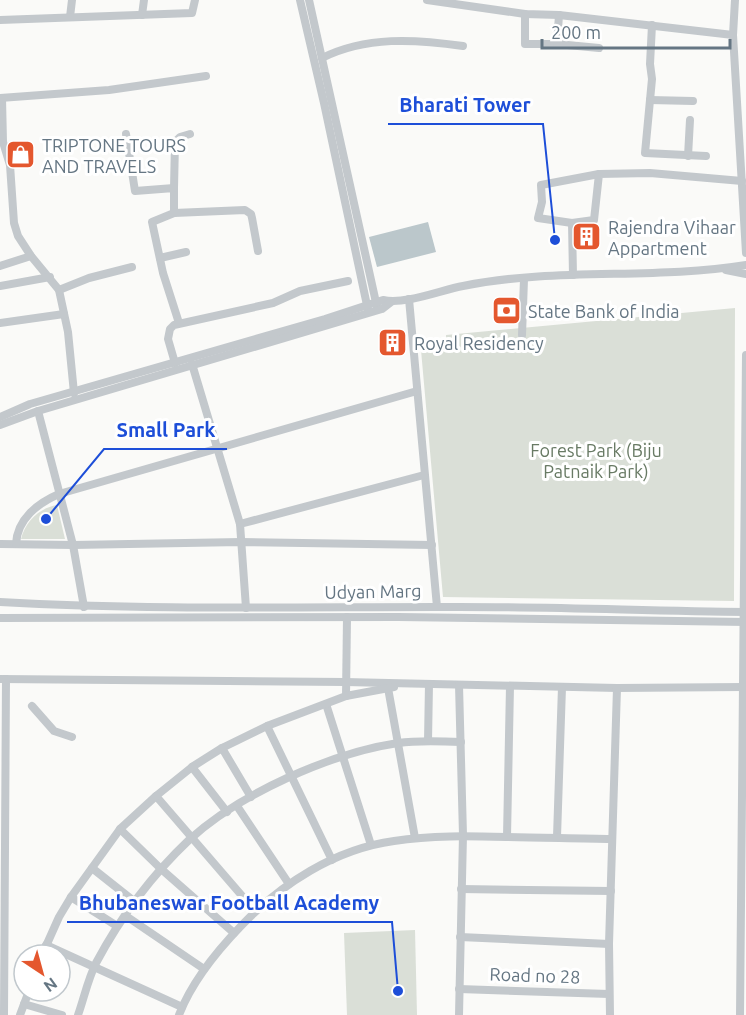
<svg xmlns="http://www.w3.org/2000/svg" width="746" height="1015" font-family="Ubuntu,sans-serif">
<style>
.green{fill:#dadfd7}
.water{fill:#bbc7cb}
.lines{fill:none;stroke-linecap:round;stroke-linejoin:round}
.minor{stroke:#c3c8cc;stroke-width:8}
.labels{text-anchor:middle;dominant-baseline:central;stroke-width:6;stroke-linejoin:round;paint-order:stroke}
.poi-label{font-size:18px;fill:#657683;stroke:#fff;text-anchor:start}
.park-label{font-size:18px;fill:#687a64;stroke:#fff}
.street-label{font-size:18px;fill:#657683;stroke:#fff}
.leader{fill:none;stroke:#1d4ed8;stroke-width:2}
.callout-dot{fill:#1d4ed8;stroke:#fff;stroke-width:2}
.callout-label{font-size:20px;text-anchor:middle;font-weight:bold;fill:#1d4ed8;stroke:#fff;stroke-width:6;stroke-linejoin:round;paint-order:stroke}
</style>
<rect width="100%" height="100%" fill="#fafaf8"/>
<g class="green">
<polygon points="735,308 734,601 443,597 421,350 446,344 446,335"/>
<path d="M57,505L65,539H21C25,522 39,508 57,505Z"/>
<polygon points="415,930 417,1015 347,1015 344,933"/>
</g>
<polygon class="water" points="428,222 436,252 377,267 369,237"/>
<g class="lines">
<g class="minor">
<polyline points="300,0 324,103 368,310"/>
<polyline points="309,0 377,307"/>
<polyline points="427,0 525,14 559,15 733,35"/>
<polyline points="735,0 733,35 746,253"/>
<polyline points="525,14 525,44 557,44 559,15"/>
<polyline points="142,15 144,0"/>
<polyline points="70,17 72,0"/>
<polyline points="0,20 192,13 195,0"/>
<polyline points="652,25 650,64 652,79 645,153 706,156"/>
<polyline points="557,44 599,48"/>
<path d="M322,58C366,36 415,39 463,46"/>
<polyline points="0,98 109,90 206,76"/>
<polyline points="2,98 3,142 10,165 14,223 18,236 31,256 59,290 68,332 74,393"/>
<polyline points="650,100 693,101"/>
<polyline points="126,134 135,191 174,188 174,213"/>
<polyline points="688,156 690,120"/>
<polyline points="174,188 175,142 180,137 190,134"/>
<polyline points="572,223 538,218 542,202 541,185 599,174"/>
<polyline points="160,258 186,252"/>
<polyline points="0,266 31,256"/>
<polyline points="726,270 746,274"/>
<polyline points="573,275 572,223 594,220 599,174 650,173 742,181"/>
<polyline points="0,286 50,277"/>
<polyline points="59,290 89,278 132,267"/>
<polyline points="409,299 437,607"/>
<polyline points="0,323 64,314"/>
<polyline points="179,323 163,273 152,222 174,213 245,210 251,214 252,218 258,251"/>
<polyline points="522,335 524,279"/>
<polyline points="175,363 168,339 170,329 174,325 273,303 300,291 348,281"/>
<polyline points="192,364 240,524 246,608"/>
<polyline points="38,411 73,545 84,607"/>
<path d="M0,417L30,404L325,319L383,300C405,305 441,290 463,286C556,267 653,280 746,265"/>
<polyline points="0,425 38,411 382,309 391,302"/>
<polyline points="240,524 424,475"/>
<polyline points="0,544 73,545 241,542 432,545"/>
<path d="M16,544C17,519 38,503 59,494L417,391"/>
<path d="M0,602C145,610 291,607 437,607C540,606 643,611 746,612"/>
<polyline points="0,618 398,617 746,622"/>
<polyline points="0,679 345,682 617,688 743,687"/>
<polyline points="388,688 415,838"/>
<polyline points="346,696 347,617"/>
<polyline points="326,704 371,845"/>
<polyline points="32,706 54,731 72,737"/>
<polyline points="267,726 332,860"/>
<polyline points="428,741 429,684"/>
<polyline points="222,748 251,797"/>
<polyline points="192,767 227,812"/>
<polyline points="156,796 255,911"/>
<polyline points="237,806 289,884"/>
<polyline points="120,829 160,868 234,933"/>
<polyline points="507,837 510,686"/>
<polyline points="557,837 562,687"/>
<polyline points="92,868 135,902"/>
<polyline points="461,889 611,891"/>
<polyline points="71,897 117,926"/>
<polyline points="126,916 204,969"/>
<polyline points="460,937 609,944"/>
<polyline points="46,945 182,1007"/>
<polyline points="42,955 59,917 71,897 120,829 156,796 192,767 222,748 267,726 346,696 394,687"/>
<polyline points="459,989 609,994"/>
<polyline points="24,1004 62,1015"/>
<polyline points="4,1015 6,679"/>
<polyline points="20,1015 29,991"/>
<path d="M78,1015C84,998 88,979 96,963C120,918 152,875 189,840C239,794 331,753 398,743C419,740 440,741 461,742"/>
<path d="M179,1015C192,981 216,952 241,926C281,884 335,849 394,841C432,835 469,836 507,837C542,838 577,838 612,839"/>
<polyline points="459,1015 463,835 459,685"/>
<polyline points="610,1015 609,944 617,688"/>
<polyline points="740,1015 746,355"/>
</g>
</g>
<defs>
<symbol id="shop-square" viewBox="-11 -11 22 22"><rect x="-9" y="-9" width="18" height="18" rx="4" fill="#e4572e" stroke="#fff"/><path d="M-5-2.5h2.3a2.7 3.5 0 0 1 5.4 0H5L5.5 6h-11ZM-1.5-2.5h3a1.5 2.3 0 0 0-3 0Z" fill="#fff"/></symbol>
<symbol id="building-square" viewBox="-11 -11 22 22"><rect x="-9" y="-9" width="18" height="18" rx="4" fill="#e4572e" stroke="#fff"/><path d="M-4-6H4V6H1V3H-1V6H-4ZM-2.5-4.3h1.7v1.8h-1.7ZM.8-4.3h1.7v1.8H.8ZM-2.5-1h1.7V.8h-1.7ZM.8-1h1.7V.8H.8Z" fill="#fff"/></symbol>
<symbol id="bank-square" viewBox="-11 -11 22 22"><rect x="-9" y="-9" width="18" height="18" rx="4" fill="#e4572e" stroke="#fff"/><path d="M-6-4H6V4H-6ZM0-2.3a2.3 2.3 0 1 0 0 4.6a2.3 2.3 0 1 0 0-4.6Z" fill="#fff"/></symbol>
</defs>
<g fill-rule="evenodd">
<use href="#shop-square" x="4" y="138" width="33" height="33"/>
<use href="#building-square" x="570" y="220" width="33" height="33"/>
<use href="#bank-square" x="490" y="294" width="33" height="33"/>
<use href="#building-square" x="376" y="326" width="33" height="33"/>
</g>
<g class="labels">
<g class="poi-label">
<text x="42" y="145">TRIPTONE TOURS<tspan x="42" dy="21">AND TRAVELS</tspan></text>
<text x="608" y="227">Rajendra Vihaar<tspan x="608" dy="21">Appartment</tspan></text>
<text x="528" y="311">State Bank of India</text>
<text x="414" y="343">Royal Residency</text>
</g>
<g class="park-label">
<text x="596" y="450">Forest Park (Biju<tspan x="596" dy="21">Patnaik Park)</tspan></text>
</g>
<g class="street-label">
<text transform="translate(373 591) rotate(-1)">Udyan Marg</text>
<text transform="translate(535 975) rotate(2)">Road no 28</text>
</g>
</g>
<path class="leader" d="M555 240L543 124H388M46 519L104 449H227M398 991L392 922H67"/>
<g class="callout-dot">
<circle cx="555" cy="240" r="6"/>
<circle cx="46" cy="519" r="6"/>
<circle cx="398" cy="991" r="6"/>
</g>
<g class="callout-label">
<text x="465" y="112">Bharati Tower</text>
<text x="166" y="437">Small Park</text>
<text x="229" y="910">Bhubaneswar Football Academy</text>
</g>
<g transform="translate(42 973) rotate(144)"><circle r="28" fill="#ffffff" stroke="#c1c8cd" stroke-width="1.5"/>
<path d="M0-4.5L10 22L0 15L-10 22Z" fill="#e4572e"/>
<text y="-9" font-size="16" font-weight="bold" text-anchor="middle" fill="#657683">N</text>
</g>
<path d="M542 39v9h188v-9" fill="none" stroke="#657683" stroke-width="3"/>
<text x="551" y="39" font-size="18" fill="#657683" stroke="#ffffff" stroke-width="4.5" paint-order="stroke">200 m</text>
</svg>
